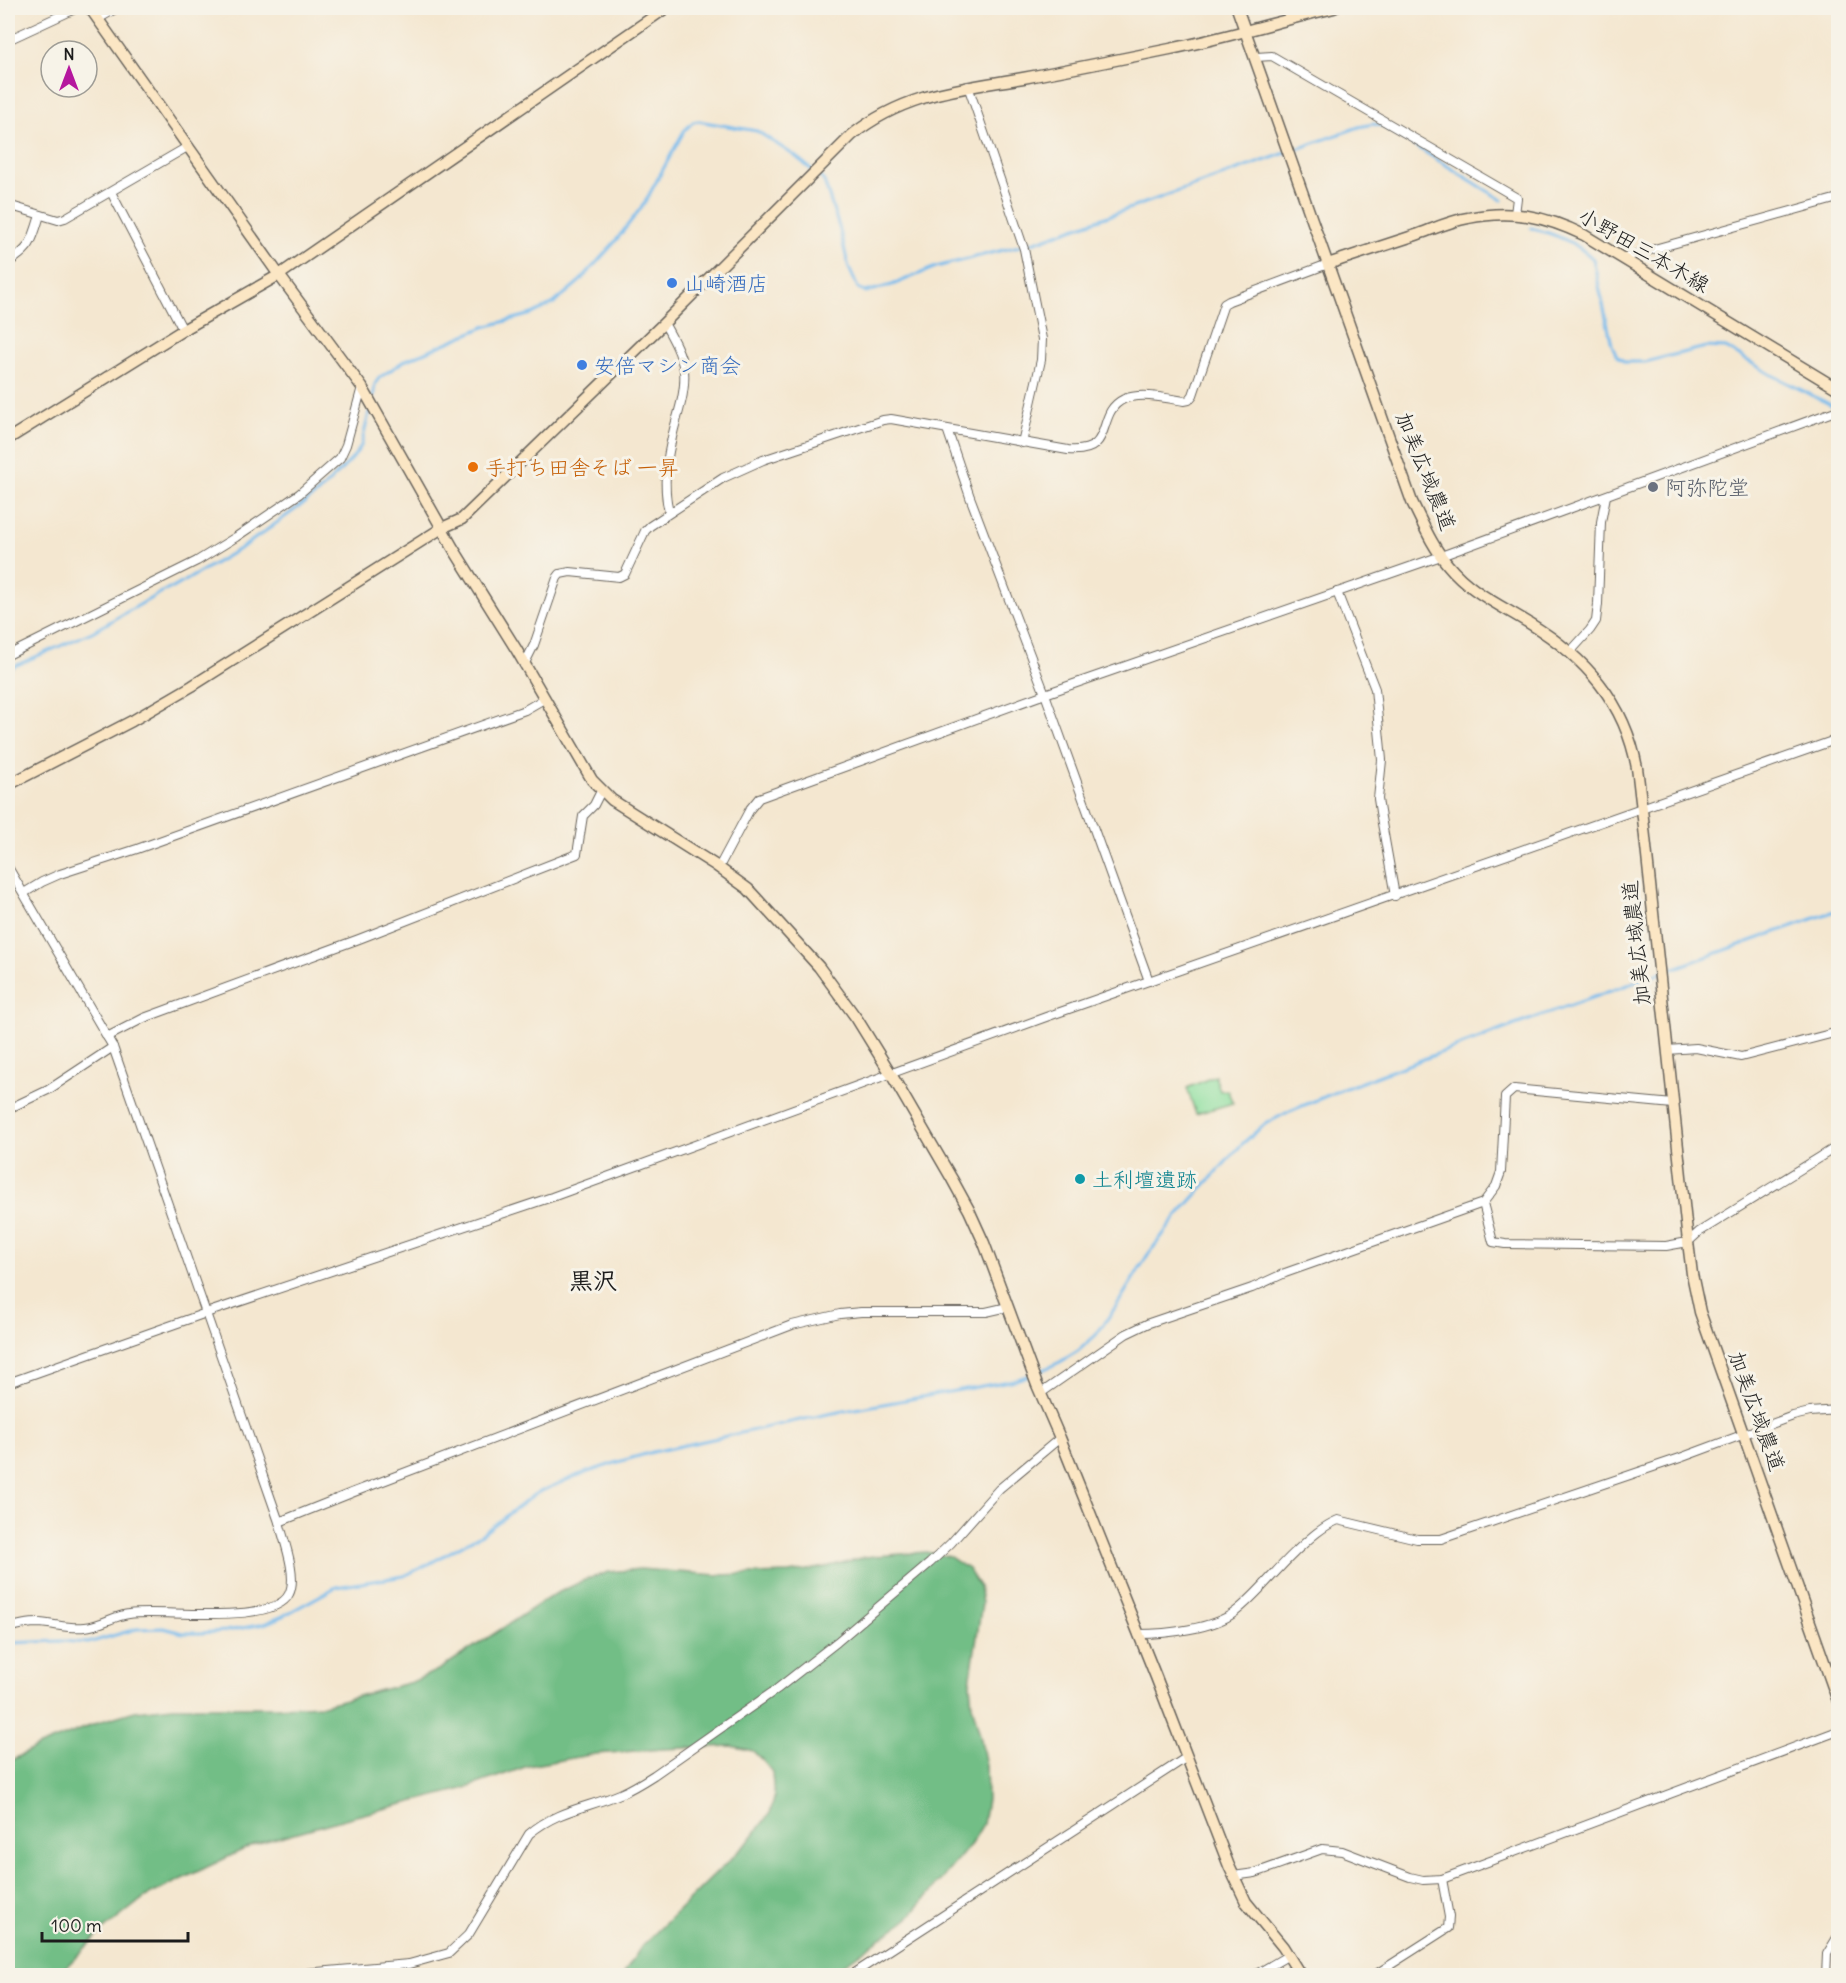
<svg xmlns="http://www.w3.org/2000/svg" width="1846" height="1983" font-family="Delius,'Klee One',sans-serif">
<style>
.green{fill:#8ddf9f;stroke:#547e5e;stroke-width:1.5}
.forest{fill:#72be86;stroke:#476d51;stroke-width:1.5}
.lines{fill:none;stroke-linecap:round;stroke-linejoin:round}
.stream{stroke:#77bbed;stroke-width:3}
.street-casing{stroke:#68635b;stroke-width:10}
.secondary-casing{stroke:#68635b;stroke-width:13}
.street{stroke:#fff;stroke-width:8}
.secondary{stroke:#fbe6c4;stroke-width:10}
.shop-dot{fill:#3f7fe0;stroke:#f7f3e8;stroke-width:2}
.food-dot{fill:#e8710a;stroke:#f7f3e8;stroke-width:2}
.worship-dot{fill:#6b7280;stroke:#f7f3e8;stroke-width:2}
.culture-dot{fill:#0f9aa8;stroke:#f7f3e8;stroke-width:2}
.labels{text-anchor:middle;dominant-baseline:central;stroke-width:6;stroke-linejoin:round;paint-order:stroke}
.street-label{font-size:21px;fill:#1c1c1c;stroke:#f7f3e8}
.shop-label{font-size:21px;fill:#366cbe;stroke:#f7f3e8;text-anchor:start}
.food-label{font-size:21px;fill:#c56008;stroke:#f7f3e8;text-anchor:start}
.worship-label{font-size:21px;fill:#5b616d;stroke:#f7f3e8;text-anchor:start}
.culture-label{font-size:21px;fill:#0d838f;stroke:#f7f3e8;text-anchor:start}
.quarter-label{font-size:24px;font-weight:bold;fill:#1c1c1c;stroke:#f7f3e8}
</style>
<rect width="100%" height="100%" fill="#f7f3e8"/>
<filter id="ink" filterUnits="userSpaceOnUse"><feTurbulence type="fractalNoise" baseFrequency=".0167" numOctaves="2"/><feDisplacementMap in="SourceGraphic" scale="12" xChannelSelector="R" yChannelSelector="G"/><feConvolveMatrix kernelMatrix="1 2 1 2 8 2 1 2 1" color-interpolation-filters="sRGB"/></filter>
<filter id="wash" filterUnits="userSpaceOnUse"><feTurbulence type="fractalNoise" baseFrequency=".008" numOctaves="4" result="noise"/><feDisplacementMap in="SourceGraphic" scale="24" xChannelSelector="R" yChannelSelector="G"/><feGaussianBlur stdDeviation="1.35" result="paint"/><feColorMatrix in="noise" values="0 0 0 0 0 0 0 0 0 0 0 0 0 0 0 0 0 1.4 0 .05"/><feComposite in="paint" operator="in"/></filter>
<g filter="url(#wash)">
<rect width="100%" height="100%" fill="#f4e7d0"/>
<polygon class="green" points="1215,1076 1220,1091 1227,1090 1233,1103 1196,1114 1187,1088"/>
<polygon class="forest" points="926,1552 950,1557 968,1569 979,1586 982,1603 970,1683 972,1705 980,1735 986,1766 987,1799 983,1824 971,1844 908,1919 829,1975 623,1975 641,1947 749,1841 770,1813 774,1799 772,1772 764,1762 753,1751 731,1746 663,1749 595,1754 528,1766 463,1789 352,1817 255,1844 145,1897 101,1932 58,1975 8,1976 8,1762 39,1746 105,1720 135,1711 173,1707 281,1707 323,1705 412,1682 440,1669 553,1595 587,1579 609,1572 640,1569 717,1575 789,1573 826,1567 864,1557"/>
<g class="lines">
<g class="stream">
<polyline points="817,174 824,181 839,227 849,268 858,288 866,292 892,285 936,267 1035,242 1359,127 1373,124 1383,126 1502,200"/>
<path d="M1531,228C1554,234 1576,242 1593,259L1612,345L1617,356L1625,362H1645L1706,347L1726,348L1772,375L1837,408"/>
<polyline points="373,397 375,384 379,378 404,361 484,327 532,314 554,303 580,281 614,243 644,204 684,131 693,122 698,121 757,131 795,156 812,170"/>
<polyline points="8,669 92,632 169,588 173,588 246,545 318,493 352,459 361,446 370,409"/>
<polyline points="1036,1373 1060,1362 1078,1351 1096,1335 1119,1302 1147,1256 1177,1216 1242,1144 1265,1124 1290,1111 1343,1089 1515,1025 1838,910"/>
<polyline points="8,1643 62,1641 88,1643 136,1629 163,1628 183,1633 200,1633 226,1631 264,1624 281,1617 336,1587 404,1576 427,1565 482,1534 535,1494 576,1476 618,1462 653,1452 828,1414 1015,1380 1030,1375"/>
</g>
</g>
</g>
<g filter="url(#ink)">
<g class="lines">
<defs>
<g id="street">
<polyline points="98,19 117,8"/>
<polyline points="8,40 77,8"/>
<polyline points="1256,57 1272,56 1517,198 1515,214"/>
<polyline points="968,86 1024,249 1042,339 1041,360 1022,443"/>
<polyline points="111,192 183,330"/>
<polyline points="8,205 58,220 65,218 189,146"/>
<polyline points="1622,258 1838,198"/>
<path d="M8,263C31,248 32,242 40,215"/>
<path d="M664,323C673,339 681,353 684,370C686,391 679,410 674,429C667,457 662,484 669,512"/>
<polyline points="947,429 970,497 1045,694 1149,981"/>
<polyline points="1337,592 1375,689 1382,760 1378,799 1380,812 1395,896"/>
<polyline points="1570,652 1590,630 1596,621 1598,604 1601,522 1606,496"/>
<polyline points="8,655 197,561 236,537 299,494 340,458 346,445 362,387"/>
<path d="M524,665L534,645L557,578L560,574L570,572L619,577L625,574L645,531L650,526L723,478L763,460L883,420L891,419L1068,450C1117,454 1094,413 1124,399C1141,392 1166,398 1184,401L1189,400L1193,395L1224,304L1229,301L1328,264"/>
<path d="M8,867L113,1047L279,1522C284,1541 298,1576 289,1594C274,1626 161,1609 129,1614C113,1616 100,1626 85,1627C69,1629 55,1624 39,1623C28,1623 18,1625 8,1628"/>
<polyline points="719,867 750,809 759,798 1045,694 1441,556 1838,410"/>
<polyline points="24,893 42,882 60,874 137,849 525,710 544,699"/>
<polyline points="107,1037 144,1018 359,939 577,854 583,816 594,805 601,791"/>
<polyline points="1667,1050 1696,1048 1741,1057 1838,1032"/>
<polyline points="8,1109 48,1090 113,1047"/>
<polyline points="1483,1203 1493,1242 1505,1244 1666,1246 1688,1242 1699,1232 1838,1146"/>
<polyline points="8,1383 206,1313 552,1197 1046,1017 1838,739"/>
<polyline points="1041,1393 1126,1334 1149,1323 1252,1288 1285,1273 1483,1203 1496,1186 1501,1172 1505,1097 1514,1089 1673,1104"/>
<polyline points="279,1522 354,1492 792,1325 840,1314 861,1312 986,1312 1008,1307"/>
<path d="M1138,1634C1166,1634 1213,1629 1235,1612C1257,1595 1274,1572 1294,1553C1307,1541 1321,1527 1338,1520L1417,1539H1441L1680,1458L1793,1416L1810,1412L1838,1410"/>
<polyline points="1233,1876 1255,1873 1322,1849 1342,1851 1410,1877 1423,1880 1442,1879 1838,1731"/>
<path d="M271,1976L409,1964L449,1953L469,1934L529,1834C557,1810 587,1808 620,1794C632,1789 643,1782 654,1775L777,1689L837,1642L930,1563L951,1543L999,1489L1060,1438"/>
<polyline points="850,1976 1187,1757"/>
<polyline points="1253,1976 1289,1955"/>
<polyline points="1373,1976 1448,1928 1449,1917 1442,1879"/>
<polyline points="1826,1976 1827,1954 1838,1936"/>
</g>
<g id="secondary">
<polyline points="90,8 279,275 362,387 453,548 516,649 592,780 612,800 715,865 748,889 819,967 857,1019 891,1074 952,1179 969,1210 984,1243 1037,1385 1060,1438 1156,1677 1229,1866 1246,1902 1283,1947 1301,1976"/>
<path d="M1237,8L1412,502C1423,524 1432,546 1448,565C1470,592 1500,605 1529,623C1585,657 1625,702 1637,768C1639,782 1640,795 1642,809L1688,1242L1692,1274L1700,1312L1838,1701"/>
<path d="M1328,264C1357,254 1386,245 1416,235C1433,229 1450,221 1468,218C1511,209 1545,216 1584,235L1838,389"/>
<polyline points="8,439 183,330 279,275 666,8"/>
<path d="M8,785L132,721L192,686L442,528L462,519L664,323L852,135C905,93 959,89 1023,78C1072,69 1121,59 1170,49C1225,38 1279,21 1334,8"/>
</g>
</defs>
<use href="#street" class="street-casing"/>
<use href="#secondary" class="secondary-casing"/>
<use href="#street" class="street"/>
<use href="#secondary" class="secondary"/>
</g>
</g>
<g class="shop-dot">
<circle cx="672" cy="283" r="6"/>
<circle cx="582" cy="365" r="6"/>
</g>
<circle class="food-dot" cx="473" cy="467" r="6"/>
<circle class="worship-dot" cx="1653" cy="487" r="6"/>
<circle class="culture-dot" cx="1080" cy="1179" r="6"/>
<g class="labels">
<g class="street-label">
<text transform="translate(1644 250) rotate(30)">小野田三本木線</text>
<text transform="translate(1426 471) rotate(68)">加美広域農道</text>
<text transform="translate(1636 943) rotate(-96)">加美広域農道</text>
<text transform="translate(1757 1411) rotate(70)">加美広域農道</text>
</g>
<g class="shop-label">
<text x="684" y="283">山崎酒店</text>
<text x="594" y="365">安倍マシン商会</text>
</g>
<g class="food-label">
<text x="485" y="467">手打ち田舎そば 一昇</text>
</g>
<g class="worship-label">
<text x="1665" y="487">阿弥陀堂</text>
</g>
<g class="culture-label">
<text x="1092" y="1179">土利壇遺跡</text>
</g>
<g class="quarter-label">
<text x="593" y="1280">黒沢</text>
</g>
</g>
<rect width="1846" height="1983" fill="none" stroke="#f7f3e8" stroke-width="30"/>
<g transform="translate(69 69)"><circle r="28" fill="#f7f3e8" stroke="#9f9d96" stroke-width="1.5"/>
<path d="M0-4.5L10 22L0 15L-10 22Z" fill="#b5179e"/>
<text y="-9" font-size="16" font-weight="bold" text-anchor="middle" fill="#1c1c1c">N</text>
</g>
<path d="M42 1932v9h146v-9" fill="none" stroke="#1c1c1c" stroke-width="3"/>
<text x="51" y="1932" font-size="18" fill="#1c1c1c" stroke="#f7f3e8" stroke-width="4.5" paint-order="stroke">100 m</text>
</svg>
